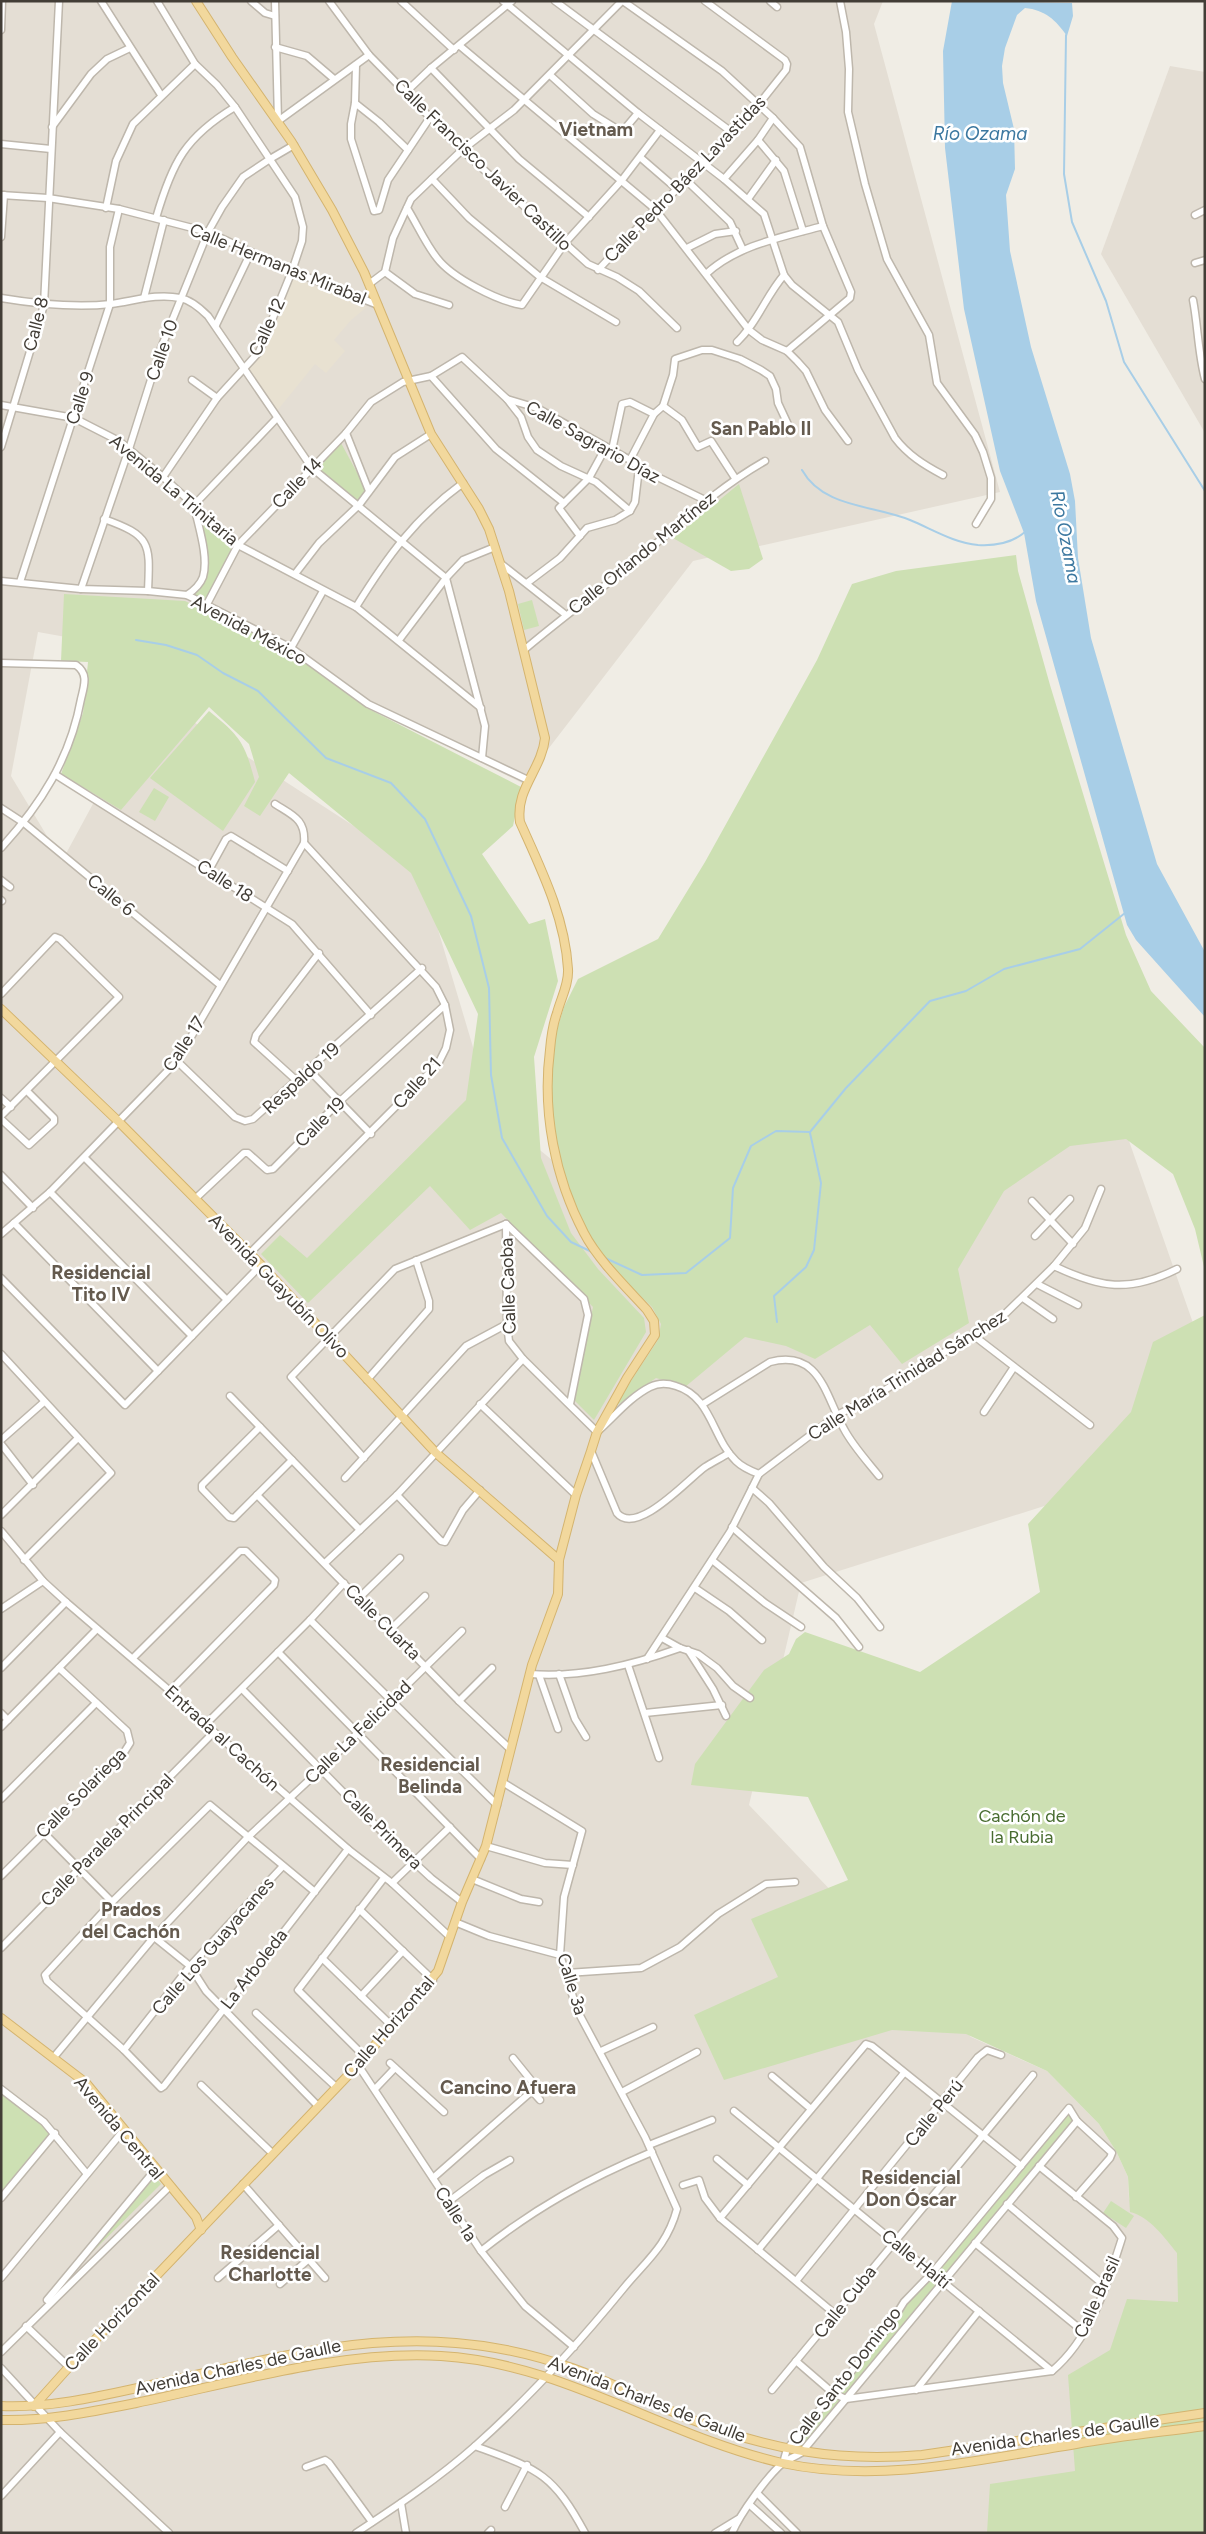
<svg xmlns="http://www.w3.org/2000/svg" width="1206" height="2534" font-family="Figtree,sans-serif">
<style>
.residential{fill:#e4ded4}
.education{fill:#e8e1d1}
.green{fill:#cde0b3}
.water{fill:#a8cee7}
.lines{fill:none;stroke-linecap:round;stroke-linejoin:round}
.stream{stroke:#a8cee7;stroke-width:2}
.minor-casing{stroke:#beb7ac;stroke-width:9}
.major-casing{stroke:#d4b46f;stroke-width:10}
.minor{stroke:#fff;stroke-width:6}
.major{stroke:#f2d89d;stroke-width:8}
.labels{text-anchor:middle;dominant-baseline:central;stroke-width:5;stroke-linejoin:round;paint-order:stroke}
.street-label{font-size:18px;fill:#423d36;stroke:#fff}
.park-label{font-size:18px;fill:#486c30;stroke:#fff}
.neighbourhood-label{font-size:19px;font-weight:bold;fill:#645a4e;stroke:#fff}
.water-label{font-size:19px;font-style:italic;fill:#3c78a0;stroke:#fff}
</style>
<rect width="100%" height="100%" fill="#f0ede5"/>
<g class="residential">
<polygon points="1,1 883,1 874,24 1000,492 693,561 522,783 318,682 38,632 11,776 62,861 152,695 420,869 492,1111 721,1298 1097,1050 1205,1357 1205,1455 801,1583 749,1805 971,2037 1047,2071 1099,2124 1117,2153 1128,2177 1129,2199 1205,2277 1205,2295 1032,2533 1,2533"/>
<polygon points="1170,66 1205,72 1205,433 1101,254"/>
</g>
<polygon class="education" points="293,278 367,307 351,320 334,340 345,351 326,373 315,364 276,412 248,370 263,352"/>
<g class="green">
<polygon points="341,443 367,491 355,507 313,470"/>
<polygon points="739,484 763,559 749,569 731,571 673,538"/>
<path d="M192,514L233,548L205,604L187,598C215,574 201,543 192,514Z"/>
<polygon points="1016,555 1018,571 1050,685 1126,935 1151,991 1205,1048 1205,1271 1195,1229 1173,1174 1126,1139 1070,1146 1004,1191 958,1269 969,1323 902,1364 870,1325 815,1359 786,1346 745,1337 685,1387 656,1378 613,1408 658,1340 661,1324 652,1307 607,1264 586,1236 556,1156 550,1105 551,1048 564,1007 578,979 658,939 705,862 817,660 852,584 896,571"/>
<polygon points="64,594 185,601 290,651 367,708 521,787 513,826 482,854 529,924 545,919 558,981 534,1057 541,1158 571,1233 598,1269 644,1318 646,1332 594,1420 574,1400 593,1307 501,1213 470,1230 430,1186 308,1303 261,1254 280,1235 307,1258 466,1100 478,1014 411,873 289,773 260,816 244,806 259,777 249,744 209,707 121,810 61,774 83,713 88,662 61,661"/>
<polygon points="532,600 539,626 524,630 518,604"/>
<path d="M209,711C240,736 245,743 255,782L223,831L150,778Z"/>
<polygon points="154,788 169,797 155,821 139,812"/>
<path d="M1205,1315V2533H987L990,2484L1075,2471L1068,2375L1110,2350L1127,2299L1178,2302L1177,2253C1164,2237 1150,2217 1130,2212L1128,2177L1117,2153L1099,2124L1047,2071L966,2034L892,2030L724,2080L694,2015L778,1977L751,1919L848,1880L808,1797L691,1785L695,1764L764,1670L789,1654L796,1639L805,1632L920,1672L1040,1592L1028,1524L1131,1412L1153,1342Z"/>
<polygon points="1,2092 44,2123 54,2135 1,2197"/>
<polygon points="1068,2110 1075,2121 801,2451 789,2448"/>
<polygon points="151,2171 161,2184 51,2293"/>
<polygon points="1111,2201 1134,2216 1126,2228 1103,2213"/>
</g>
<path class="water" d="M952,1L1072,3L1073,16L1067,36C1056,20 1045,10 1025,8L1017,15L1005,48L1002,66L1003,83L1014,129L1015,169L1006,195L1010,251L1031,347L1070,474L1075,501L1078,558L1091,638L1157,864L1205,952V1017L1136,940L1127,925L1036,601L1024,533L1000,471L964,309L945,148L943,51Z"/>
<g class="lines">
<g class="stream">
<polyline points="1066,35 1064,174 1072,222 1106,301 1124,362 1205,491"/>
<path d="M802,470C823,508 874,505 910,520C932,529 954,543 978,545C995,546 1012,543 1025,532"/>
<polyline points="136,640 166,645 197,655 223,673 258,691 326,758 391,783 425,819 471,916 489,988 491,1075 502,1138 547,1216 571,1242 592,1252"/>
<polyline points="603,1257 642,1275 686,1273 730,1238 733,1188 751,1146 776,1131 810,1132 846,1088 930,1001 966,991 1004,969 1080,949 1125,913"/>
<polyline points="777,1322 774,1296 806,1267 814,1250 821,1183 810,1133"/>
</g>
<defs>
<g id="minor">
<polyline points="101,1 161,95"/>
<polyline points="157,1 195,64 217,85 235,107 295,197 303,227 302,241 292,271 259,352 217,398 163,477"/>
<polyline points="251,1 265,13 275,16"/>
<polyline points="275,1 278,121"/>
<polyline points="329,1 369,55 462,150 588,264 617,277 639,291 677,328"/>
<polyline points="401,1 454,50"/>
<path d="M503,1L638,113L724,179L764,214L784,275L792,285L838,322L858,370L895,438C908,455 924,465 943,475"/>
<polyline points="555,1 733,133"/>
<polyline points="623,1 722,71 773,118 800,147 823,226 851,292 850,298 787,351"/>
<polyline points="770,1 777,7"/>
<polyline points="840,1 846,32 849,69 848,112 865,184 887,259 929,335 937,383 975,435 983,452 991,478 991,499 976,524"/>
<polyline points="1,30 2,1"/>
<polyline points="460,46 655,209 749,330 762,340 787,351 797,361 806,371 825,410 848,441"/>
<polyline points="275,47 307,56 334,79"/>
<polyline points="356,65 355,103 351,124 351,139 374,211 379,210 388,180 431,116"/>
<polyline points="431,68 519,159 589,217"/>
<polyline points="550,75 593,114 622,132 638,113"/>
<polyline points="407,91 431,68 512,1"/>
<polyline points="355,103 379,122 408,150"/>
<polyline points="278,121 369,55"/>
<polyline points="52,127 91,74 107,59 130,48"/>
<polyline points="758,140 784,171 803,231"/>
<polyline points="1,144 51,149"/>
<polyline points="641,158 678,190"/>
<polyline points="432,179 469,218 540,277 616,322"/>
<polyline points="724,179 758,140 773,118"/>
<polyline points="687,181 730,222 743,250"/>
<polyline points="1,195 48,198 119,209 208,232 292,271 378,305"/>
<polyline points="748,199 776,160"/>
<polyline points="106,208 116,161 133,124 195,64"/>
<path d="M407,208C417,224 425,243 437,258C452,278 498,301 522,305L565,243L622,180L660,130"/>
<polyline points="1195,215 1205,210"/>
<path d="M156,218C172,163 185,137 235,107"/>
<polyline points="1,237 4,195"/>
<polyline points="687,248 715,234 736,231"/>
<polyline points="1195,263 1205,260"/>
<polyline points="598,270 655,209 705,164 759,104 786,70 787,64 785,60 705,1"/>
<polyline points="385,272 415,294 449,305"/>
<path d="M706,274C737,245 783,237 823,226"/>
<polyline points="369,284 385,272 393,238 411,199 462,150 514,110 622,1"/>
<path d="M1,298C37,304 75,308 111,304C134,301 157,293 180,298C191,300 200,308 208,316L312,468L446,578L485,726L482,758"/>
<polyline points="144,298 164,220"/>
<path d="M1193,300C1198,326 1198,353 1205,379"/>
<polyline points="216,325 251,252"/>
<path d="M737,342C757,323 766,296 784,275"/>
<polyline points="431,376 496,449 564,503"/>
<polyline points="192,380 217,398"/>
<polyline points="507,399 521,417 528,437 537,450 561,466 596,482 630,511"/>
<polyline points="1,405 74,418 119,441 163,477 238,545 356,607 481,708"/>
<polyline points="663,406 682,420 698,447 711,441 735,478"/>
<polyline points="346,433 369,491"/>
<polyline points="1,447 44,305 59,1"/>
<polyline points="612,450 622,404 630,402 654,414"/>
<polyline points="630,460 654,414 663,406 673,375 675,359 702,350 712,350 740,359 761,370 770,376 776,389 778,403 791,431"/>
<path d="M104,519C152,536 150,544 148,591"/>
<polyline points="580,536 559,508 589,478 606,447"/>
<polyline points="500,563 566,615"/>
<polyline points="295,574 319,543 359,505 395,457 431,434"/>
<polyline points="1,581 81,589 148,591 187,595 291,648 368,704 528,780"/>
<polyline points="20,582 110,304 110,247 119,209"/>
<polyline points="527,583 560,558 587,528 615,520 630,511 635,502 639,468"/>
<polyline points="81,589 129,449 161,348 208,232 222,207 243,177 270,159 294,145"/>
<path d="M187,595C193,591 200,585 203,577C209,556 198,526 194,505L277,418"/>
<polyline points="206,606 238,545 346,433 371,402 403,382 431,376 462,357 507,399 537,408 630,460 639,468 705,500"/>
<path d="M356,607C387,557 415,518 463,483"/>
<polyline points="399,640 446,578 463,560 495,547"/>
<polyline points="291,648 323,591"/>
<path d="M524,650C564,616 606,586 646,552C685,519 721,486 765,461"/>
<path d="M1,663L76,665C89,674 84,686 81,699C70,759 41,804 1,848"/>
<polyline points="56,775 292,924 371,1015"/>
<polyline points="1,808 24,823 220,985"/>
<polyline points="209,870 226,839 231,836 288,871"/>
<polyline points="1,880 10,887"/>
<polyline points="1,900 2,901"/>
<polyline points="1,994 55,937 60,939 119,997 1,1116"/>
<polyline points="177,1061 235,1117 245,1121 253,1119 422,968"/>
<polyline points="309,1070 371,1134"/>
<polyline points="297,1081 254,1042 256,1035 319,953"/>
<polyline points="1,1098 11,1107"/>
<polyline points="1,1119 29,1145 54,1122 54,1118 27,1091"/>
<polyline points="85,1158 227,1300"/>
<polyline points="1,1175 33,1208"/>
<polyline points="50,1192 192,1336"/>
<polyline points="195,1199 244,1153 248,1153 267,1170 273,1169 339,1102 445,1005"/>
<polyline points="1032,1201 1073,1244"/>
<polyline points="14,1223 158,1371"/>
<path d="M506,1224L507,1324L509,1341L523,1359L597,1432C614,1417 630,1397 650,1387C658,1383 667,1383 676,1386C712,1397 712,1438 736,1461C742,1467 751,1471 759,1474"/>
<polyline points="506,1224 584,1299 588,1315 570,1404"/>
<path d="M1,1234L50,1192L177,1061L304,843C306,819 292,815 275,804"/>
<polyline points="1035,1236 1070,1199"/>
<polyline points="249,1254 438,1064 446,1048 450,1030 445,1005 436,987 304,843"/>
<path d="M1054,1266C1100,1288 1129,1293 1177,1269"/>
<polyline points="1,1278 125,1405 261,1265"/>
<polyline points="1037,1284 1078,1305"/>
<polyline points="1023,1298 1053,1319"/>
<polyline points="973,1335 1090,1425"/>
<polyline points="1,1354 111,1473 24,1560"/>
<polyline points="367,1380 429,1309 429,1301 416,1260"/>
<polyline points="230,1396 360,1530"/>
<polyline points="480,1404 576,1495"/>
<path d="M703,1404L770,1362C820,1349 825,1395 844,1429C853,1446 867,1461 879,1476"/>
<polyline points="984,1412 1014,1367"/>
<polyline points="260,1427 202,1485 202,1489 229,1517 234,1518 292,1460"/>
<polyline points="1,1440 44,1402"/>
<polyline points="1,1444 33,1485"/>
<path d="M591,1451L617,1513C637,1537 690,1477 705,1467C713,1462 721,1458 729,1453"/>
<polyline points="364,1458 291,1377 395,1269 506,1224"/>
<polyline points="345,1478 466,1346 507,1324"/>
<polyline points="752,1488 769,1503 824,1567 857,1598 880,1627"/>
<polyline points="257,1495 459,1701 509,1748"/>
<polyline points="397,1495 441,1541 445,1542 463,1510 480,1490"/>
<polyline points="1,1515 78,1438"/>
<polyline points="732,1527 836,1618 859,1647"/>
<polyline points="1,1531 43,1581 66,1602 170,1691 214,1732 348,1849 392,1883 450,1937"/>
<polyline points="712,1560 765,1603 801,1627"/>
<polyline points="325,1563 397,1495 523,1359"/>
<polyline points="695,1588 729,1611 762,1640"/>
<polyline points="359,1598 400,1558"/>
<polyline points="1,1609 43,1581"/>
<polyline points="310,1620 497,1805"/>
<polyline points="390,1630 425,1596"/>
<polyline points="662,1638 680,1648 698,1654 717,1668 733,1686 750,1698"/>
<polyline points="688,1650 713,1689 726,1716"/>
<polyline points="278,1652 481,1859"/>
<polyline points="133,1658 240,1551 246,1551 275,1580 274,1585 170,1691"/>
<polyline points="647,1659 730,1532 759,1474 837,1415 877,1395 1006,1313 1054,1266 1085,1228 1101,1189"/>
<polyline points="628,1665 659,1758"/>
<polyline points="1,1668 66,1602"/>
<path d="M530,1674C581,1678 632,1665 680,1648"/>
<polyline points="559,1674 575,1719 586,1737"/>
<polyline points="539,1675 558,1729"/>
<polyline points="242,1689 390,1840 431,1878 462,1902"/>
<polyline points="459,1701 492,1668"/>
<polyline points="1,1713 8,1720"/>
<polyline points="645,1713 722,1705"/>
<polyline points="206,1724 310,1620 344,1583"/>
<polyline points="1,1727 97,1629"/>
<polyline points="1,1799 96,1703"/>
<polyline points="43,1832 112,1902"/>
<polyline points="486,1846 545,1863 573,1865"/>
<polyline points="1,1876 123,1754 130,1743 127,1731 59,1668"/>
<polyline points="472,1879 521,1899 539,1902"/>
<polyline points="392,1883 450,1827"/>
<path d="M315,1892L210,1805L112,1902L45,1975L47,1981L124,2050L161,2088L164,2086C225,2007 287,1928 348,1849"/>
<polyline points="359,1909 433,1980"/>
<polyline points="455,1922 489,1936 560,1955"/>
<polyline points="154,1937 190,1966 206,1991 318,2106"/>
<polyline points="1,1948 214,1732"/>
<polyline points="322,1958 392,2026"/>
<polyline points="567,1973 641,1968 680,1947 718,1914 766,1884 795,1882"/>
<polyline points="361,1996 403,1951"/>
<polyline points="256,2013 336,2087"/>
<polyline points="124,2050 190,1966 283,1866"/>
<polyline points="601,2051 653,2027"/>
<polyline points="54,2057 154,1937 248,1837 321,1769 462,1631"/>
<polyline points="365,2057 298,1990 384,1878"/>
<polyline points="513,2058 534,2084 532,2091"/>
<polyline points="390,2063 444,2112"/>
<polyline points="358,2065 481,2251 525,2306 574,2347"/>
<polyline points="772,2076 811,2109"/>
<polyline points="201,2085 272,2153"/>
<polyline points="1,2089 44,2122 87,2174"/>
<polyline points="375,2089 395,2068"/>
<polyline points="622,2092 697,2052"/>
<polyline points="734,2111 1052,2371"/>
<polyline points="649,2145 712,2120"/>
<polyline points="717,2159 748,2185"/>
<polyline points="433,2178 532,2091 540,2100"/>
<polyline points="243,2184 325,2278"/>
<polyline points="683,2185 699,2180 705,2198 720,2218 835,2314"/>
<polyline points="1,2198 55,2133"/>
<polyline points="448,2202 484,2175 510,2160"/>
<polyline points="1007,2204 1105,2286"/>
<polyline points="720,2218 866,2044 872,2046 1021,2166"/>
<polyline points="975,2243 1085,2333"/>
<polyline points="758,2250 904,2073"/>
<path d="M481,2251C535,2208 587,2179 652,2152"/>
<polyline points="1,2278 123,2131"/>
<polyline points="218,2278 279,2225"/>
<polyline points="796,2281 978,2057 987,2050 1001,2055"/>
<polyline points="280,2284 309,2259"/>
<polyline points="47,2300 155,2170"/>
<polyline points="26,2326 69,2367"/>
<polyline points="1,2352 169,2187"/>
<path d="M796,2361L833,2393L846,2399L1052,2371C1091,2338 1107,2285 1122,2238L1113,2226L1039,2166"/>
<polyline points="1,2368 60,2432 1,2496"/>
<polyline points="772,2390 1033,2075"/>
<polyline points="916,2390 979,2311"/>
<polyline points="60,2432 169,2533"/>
<path d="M475,2446C537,2469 552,2472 585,2533"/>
<polyline points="783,2463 787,2449 889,2326 904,2302 933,2272 1069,2108 1077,2121 1112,2153 1110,2158 1076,2197"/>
<polyline points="306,2467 325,2460 329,2463 372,2522"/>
<polyline points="757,2493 797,2533"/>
<polyline points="401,2503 406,2533"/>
<polyline points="750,2505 781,2533"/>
<polyline points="505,2507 527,2465"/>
<path d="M356,2533C397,2506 439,2478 475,2446C529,2398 578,2344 623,2289C646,2261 667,2246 677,2209L645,2137L577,2010L560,1955L564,1897L582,1831L504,1783"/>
<polyline points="488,2533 491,2530"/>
<polyline points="715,2533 738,2519"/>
<path d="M732,2533C740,2514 768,2475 784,2462C789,2459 796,2456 801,2453L1077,2121"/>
</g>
<g id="major">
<polyline points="1,1009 119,1122 261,1265 436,1453 559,1560"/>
<polyline points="1,2018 86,2083 196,2217 201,2230"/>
<path d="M1,2406C53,2408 101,2396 151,2385C251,2363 352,2334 456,2343C495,2346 535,2355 572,2368C612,2382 650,2403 690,2419C770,2450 836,2462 922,2455L1205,2413"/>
<path d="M34,2406L69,2367L358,2065L438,1971L462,1902L486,1846L532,1665L558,1594L559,1560L576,1495L591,1451L597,1432L627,1378L655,1335L654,1321L647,1310C627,1288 598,1260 584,1233C555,1178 542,1112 550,1050C551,1038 553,1024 557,1013C561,998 569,984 568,969C565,917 541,869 520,822C515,789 542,769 545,738L509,591L489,529L479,509L431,434L364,272L332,210L291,141L232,57L196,1"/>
<path d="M1,2420C47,2421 91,2412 136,2403C233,2383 341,2350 441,2356C563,2363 664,2436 782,2463C880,2484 978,2460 1076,2444C1119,2436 1162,2432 1205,2426"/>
</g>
</defs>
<use href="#minor" class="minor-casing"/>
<use href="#major" class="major-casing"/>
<use href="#minor" class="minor"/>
<use href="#major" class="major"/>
</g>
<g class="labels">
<g class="street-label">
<text transform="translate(483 165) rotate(44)">Calle Francisco Javier Castillo</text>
<text transform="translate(685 179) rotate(-46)">Calle Pedro Báez Lavastidas</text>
<text transform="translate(278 264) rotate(22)">Calle Hermanas Mirabal</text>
<text transform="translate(36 324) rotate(-76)">Calle 8</text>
<text transform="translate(267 327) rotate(-65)">Calle 12</text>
<text transform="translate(162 350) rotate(-71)">Calle 10</text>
<text transform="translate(80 398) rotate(-72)">Calle 9</text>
<text transform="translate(593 442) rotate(29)">Calle Sagrario Díaz</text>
<text transform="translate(297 483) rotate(-46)">Calle 14</text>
<text transform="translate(174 490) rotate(40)">Avenida La Trinitaria</text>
<text transform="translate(642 553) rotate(-39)">Calle Orlando Martínez</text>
<text transform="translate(249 630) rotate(28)">Avenida México</text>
<text transform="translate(225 881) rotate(33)">Calle 18</text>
<text transform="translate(111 895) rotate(39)">Calle 6</text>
<text transform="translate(184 1044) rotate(-57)">Calle 17</text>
<text transform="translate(301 1078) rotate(-42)">Respaldo 19</text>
<text transform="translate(417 1083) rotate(-48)">Calle 21</text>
<text transform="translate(320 1122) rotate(-45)">Calle 19</text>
<text transform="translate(279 1286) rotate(46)">Avenida Guayubín Olivo</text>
<text transform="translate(508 1286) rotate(-92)">Calle Caoba</text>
<text transform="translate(907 1375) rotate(-32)">Calle María Trinidad Sánchez</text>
<text transform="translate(383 1622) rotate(45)">Calle Cuarta</text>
<text transform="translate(358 1732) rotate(-44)">Calle La Felicidad</text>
<text transform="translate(222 1738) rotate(42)">Entrada al Cachón</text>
<text transform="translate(81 1793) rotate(-45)">Calle Solariega</text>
<text transform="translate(382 1829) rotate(45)">Calle Primera</text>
<text transform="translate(107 1840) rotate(-45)">Calle Paralela Principal</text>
<text transform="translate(213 1946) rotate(-49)">Calle Los Guayacanes</text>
<text transform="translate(254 1969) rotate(-52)">La Arboleda</text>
<text transform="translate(572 1984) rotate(73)">Calle 3a</text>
<text transform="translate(389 2027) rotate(-49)">Calle Horizontal</text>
<text transform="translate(934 2113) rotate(-51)">Calle Perú</text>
<text transform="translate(119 2128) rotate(50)">Avenida Central</text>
<text transform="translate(456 2214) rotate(57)">Calle 1a</text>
<text transform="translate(916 2259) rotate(39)">Calle Haití</text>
<text transform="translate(1097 2297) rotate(-66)">Calle Brasil</text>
<text transform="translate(845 2302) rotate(-51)">Calle Cuba</text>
<text transform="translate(112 2322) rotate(-46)">Calle Horizontal</text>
<text transform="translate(238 2367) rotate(-12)">Avenida Charles de Gaulle</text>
<text transform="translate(845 2376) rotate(-52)">Calle Santo Domingo</text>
<text transform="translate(647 2399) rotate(21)">Avenida Charles de Gaulle</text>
<text transform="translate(1055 2435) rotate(-8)">Avenida Charles de Gaulle</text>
</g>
<g class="park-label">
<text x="1022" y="1816">Cachón de<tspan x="1022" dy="21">la Rubia</tspan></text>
</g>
<g class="neighbourhood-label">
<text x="596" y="129">Vietnam</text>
<text x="761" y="428">San Pablo II</text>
<text x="101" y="1272">Residencial<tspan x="101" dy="22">Tito IV</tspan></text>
<text x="430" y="1764">Residencial<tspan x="430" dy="22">Belinda</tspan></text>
<text x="131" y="1909">Prados<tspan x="131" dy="22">del Cachón</tspan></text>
<text x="508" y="2087">Cancino Afuera</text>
<text x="911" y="2177">Residencial<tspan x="911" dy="22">Don Óscar</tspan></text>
<text x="270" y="2252">Residencial<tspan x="270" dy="22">Charlotte</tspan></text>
</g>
<g class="water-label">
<text x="980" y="133">Río Ozama</text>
<text transform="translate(1066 537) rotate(79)">Río Ozama</text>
</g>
</g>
<rect width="1206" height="2534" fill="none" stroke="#423d36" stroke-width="5"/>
</svg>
